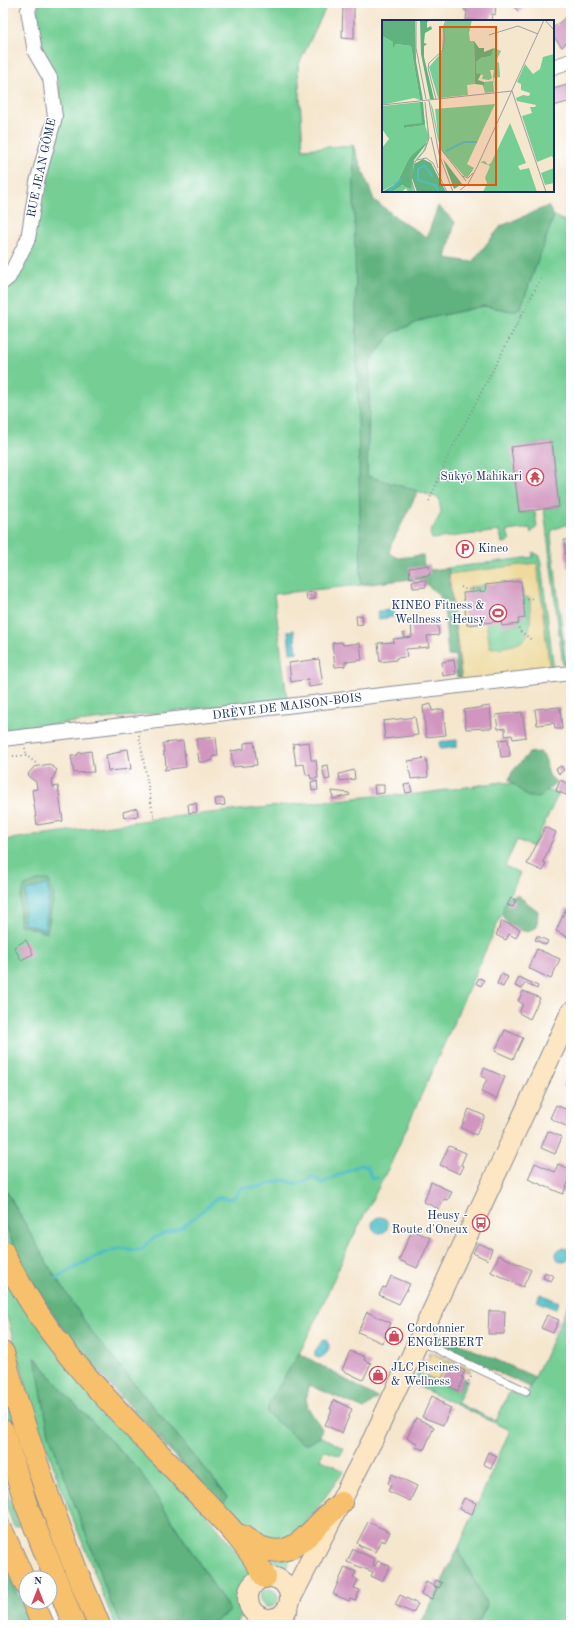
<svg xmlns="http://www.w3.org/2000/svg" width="574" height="1628" font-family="'Old Standard TT',serif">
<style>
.green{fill:#75cf95;stroke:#487f7a}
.forest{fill:#60b27e;stroke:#3e706e}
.sand{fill:#eeda9e;stroke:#84847e;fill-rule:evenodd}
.water{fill:#4fbdc5;stroke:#357692}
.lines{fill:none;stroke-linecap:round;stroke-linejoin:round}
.stream{stroke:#4fbdc5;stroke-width:3.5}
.building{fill:#d196bf}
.service-casing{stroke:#888a96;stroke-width:9}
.minor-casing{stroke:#888a96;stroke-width:16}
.secondary-casing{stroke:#888a96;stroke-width:22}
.motorway-casing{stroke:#888a96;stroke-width:24}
.path{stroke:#888a96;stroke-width:2;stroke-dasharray:1 3;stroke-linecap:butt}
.service{stroke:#fff;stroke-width:7}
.minor{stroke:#fff;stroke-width:14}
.secondary{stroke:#fce6c4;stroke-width:20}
.motorway{stroke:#f7c06c;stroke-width:22}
.labels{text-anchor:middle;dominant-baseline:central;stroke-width:3;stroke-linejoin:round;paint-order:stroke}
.street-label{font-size:12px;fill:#1b2f5e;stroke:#fff}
.poi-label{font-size:12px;fill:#1b2f5e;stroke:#fff;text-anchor:end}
.inset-river{fill:none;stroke:#4fbdc5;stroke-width:2}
.inset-road{fill:none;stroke:#9e9da1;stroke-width:1}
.view{fill:#de5710;fill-opacity:0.15;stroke:#de5710;stroke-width:2}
.inset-edge{fill:none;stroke:#1b2f5e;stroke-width:2}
</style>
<rect width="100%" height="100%" fill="#fff"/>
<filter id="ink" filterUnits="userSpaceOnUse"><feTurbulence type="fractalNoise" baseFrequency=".025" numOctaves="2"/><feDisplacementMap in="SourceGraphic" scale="8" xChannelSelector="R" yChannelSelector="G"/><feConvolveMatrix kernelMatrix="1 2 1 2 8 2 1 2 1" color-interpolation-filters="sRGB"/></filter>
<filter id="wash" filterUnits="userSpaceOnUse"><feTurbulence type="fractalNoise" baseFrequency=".012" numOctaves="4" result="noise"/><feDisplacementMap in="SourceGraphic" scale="16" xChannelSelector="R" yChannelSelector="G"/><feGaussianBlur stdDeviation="0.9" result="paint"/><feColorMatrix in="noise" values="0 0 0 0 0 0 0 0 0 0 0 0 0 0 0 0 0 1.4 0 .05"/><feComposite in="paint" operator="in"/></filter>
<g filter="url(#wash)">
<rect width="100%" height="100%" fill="#f5e6ce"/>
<g class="green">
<polygon points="40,3 328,3 298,66 303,149 353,145 358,331 361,585 274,594 287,699 3,730 3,289 12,282 45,168 59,115 59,83 39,47 35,16"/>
<polygon points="554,216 571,224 571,523 552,530 551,536 566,665 563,665 544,509 559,507 552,442 512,447 519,513 535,512 537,527 531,533 530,528 507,531 510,541 502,543 500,531 432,539 430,533 441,513 439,498 367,476 370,361 392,333 425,319 484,306 513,311 521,307"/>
<polygon points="533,552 540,556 553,663 552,667 461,678 448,568 533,557"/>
<path d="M502,782L559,793L533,847L517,840L505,866L520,873L391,1163L350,1243L315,1321L271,1412L344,1448L340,1456L324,1450L320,1459L344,1471L302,1529L290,1541L254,1539L206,1491L57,1329L12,1253L3,1229V1220C12,1242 21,1265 33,1286C82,1367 157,1435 222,1503L228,1497L93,1334L50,1268L3,1185V840L162,818L375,796L417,794Z"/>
<path d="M3,1268L253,1571C247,1579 241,1588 241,1597C240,1609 244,1615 236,1625H209L230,1611L139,1470L67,1396L36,1358L49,1434L111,1603L122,1625H115L62,1491L28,1392L3,1303Z"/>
<polygon points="571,1300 571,1625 477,1625 487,1605 458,1549 510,1430 413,1384 418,1373 420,1373 458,1391 464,1378 468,1380 457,1403 496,1421 509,1392 525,1398"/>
<polygon points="3,1385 40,1501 36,1503 3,1404"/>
<polygon points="3,1481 19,1526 14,1527 3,1497"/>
<polygon points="3,1550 35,1625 30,1625 3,1564"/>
<path d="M265,1559H286L289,1563L285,1569C275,1572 270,1566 265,1559Z"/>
<circle cx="269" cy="1598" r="9"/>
</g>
<g class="forest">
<polygon points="353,145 374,200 401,221 427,237 438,206 455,222 446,258 472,262 501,226 548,206 554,216 521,307 513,311 484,306 425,319 392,333 370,361 367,476 418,491 391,545 389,553 398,558 423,555 424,566 429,565 430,570 448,568 461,677 457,677 455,655 448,656 445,617 440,596 419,578 361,585"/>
<path d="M539,752C547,757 547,764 547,773L556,782L540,797H528L509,780L512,772L529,753Z"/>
<polygon points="40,880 49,880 54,895 47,933 20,925 20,898 25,886"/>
<path d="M517,895L538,911L537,927L528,932L512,928L503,917C503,906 504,897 517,895Z"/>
<polygon points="3,1185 50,1268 93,1334 228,1497 222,1504 92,1365 60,1324 34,1286 21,1262 3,1220"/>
<polygon points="438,1334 535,1377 530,1387 434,1343"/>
<path d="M299,1353L378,1398L364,1409L309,1385C301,1405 312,1412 322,1429L319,1438L309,1443H302L267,1413L270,1401Z"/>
<polygon points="35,1357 67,1396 139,1470 230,1611 209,1625 122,1625 111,1603 49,1434"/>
<polygon points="458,1549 487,1605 477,1625 420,1625"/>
<polygon points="3,1564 30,1625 3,1625"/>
</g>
<g class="sand">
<path d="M537,563L550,671L462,681L449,574ZM521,581L523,596L530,598C532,635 531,647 490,648L486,622L467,625L464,607L469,592V587Z"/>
<polygon points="429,1352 469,1369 470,1373 445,1362 443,1368 446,1370 440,1382 418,1373 424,1359 427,1361 430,1355 427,1354"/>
</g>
<g class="water">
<polygon points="392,610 395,613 393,617 378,619 378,611"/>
<polygon points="294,630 297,652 290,653 288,631"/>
<polygon points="457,740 457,747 440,749 439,742"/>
<polygon points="47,884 49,896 45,930 23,923 26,891"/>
<circle cx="380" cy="1225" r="8"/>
<circle cx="563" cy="1255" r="7"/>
<polygon points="540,1294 559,1302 555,1309 537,1301"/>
<path d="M326,1340L329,1345C329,1351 325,1357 318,1358L315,1356V1351L322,1341Z"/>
</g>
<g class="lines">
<path class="stream" d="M57,1278C76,1266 95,1256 116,1249C125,1246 134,1253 143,1249C150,1236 166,1234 179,1228C195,1220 205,1207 219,1197L228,1199L233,1198L242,1187H258L283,1180L298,1184L313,1177L322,1183L360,1165L367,1166L371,1177L377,1178"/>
</g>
<g id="blocks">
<g class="building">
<polygon points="343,3 354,3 354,39 342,38"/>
<polygon points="464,3 496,3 495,15 492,14 491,21 466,20 467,10 464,10"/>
<polygon points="516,3 526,3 527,4 519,12 513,6"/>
<polygon points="566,17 571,22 571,38 562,47 553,36 553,28"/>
<polygon points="571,84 571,101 553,106 553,89"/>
<polygon points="552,442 559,507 519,512 511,447"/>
<polygon points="571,539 571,568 567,568 564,540"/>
<polygon points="429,565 430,575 410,578 409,568"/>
<polygon points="426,580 426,587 413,588 412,581"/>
<polygon points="521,581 525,618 518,619 519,624 502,626 501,621 467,625 463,593 486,591 485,585"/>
<polygon points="315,592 315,599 307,600 306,593"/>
<polygon points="362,615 363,624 357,625 356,616"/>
<polygon points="437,619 439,635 427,636 429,647 406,649 407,657 396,658 396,660 380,662 378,643 394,642 393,639 404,638 403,633 405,633 405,638 412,637 411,622"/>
<polygon points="342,642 343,645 360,643 362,660 345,662 345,666 335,667 332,643"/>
<polygon points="319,659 323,685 309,687 308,679 291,682 289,663"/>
<polygon points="454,660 456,674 443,676 442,662"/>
<polygon points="431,704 432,711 443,709 446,735 426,737 423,706"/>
<polygon points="490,706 492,728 466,729 464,710"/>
<polygon points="560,707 562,729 555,729 554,723 537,725 535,709"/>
<polygon points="522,712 526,737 513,739 512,735 505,736 505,728 498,729 496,715"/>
<polygon points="415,717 418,735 385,739 383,721"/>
<polygon points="216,737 218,756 213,756 213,760 206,762 199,762 196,739"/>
<polygon points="508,739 510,756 501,757 499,740"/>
<polygon points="183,741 186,767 164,770 166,767 165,756 163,755 164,754 163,743"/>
<polygon points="254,742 257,765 233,767 231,751 244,749 244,743"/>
<polygon points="309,742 311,760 316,760 318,778 311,779 310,775 306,775 304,764 296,765 293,744"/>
<polygon points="128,749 131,769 108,771 106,755 120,752 120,750"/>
<polygon points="91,751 94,772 74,773 71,756 78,755 78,753"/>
<polygon points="426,758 428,777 411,779 408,761"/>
<polygon points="49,764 57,770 52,780 53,787 58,786 63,821 37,825 32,790 37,789 36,782 29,777 28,774 34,767"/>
<polygon points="328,765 330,779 325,780 322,766"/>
<polygon points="561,766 564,770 559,774 556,769"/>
<polygon points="354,770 355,779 340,781 339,774"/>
<polygon points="560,780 571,785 569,796 556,791"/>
<polygon points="317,781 318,790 312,791 311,782"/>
<polygon points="410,784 412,792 406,793 404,785"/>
<polygon points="374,785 384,785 384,793 375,794"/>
<polygon points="332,791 349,793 350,795 333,799"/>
<polygon points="224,798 225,805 216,806 215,799"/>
<polygon points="196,803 197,812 189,813 188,804"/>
<polygon points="137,808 138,816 124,818 123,812"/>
<polygon points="545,827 556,832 543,862 546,863 543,871 527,864"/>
<polygon points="511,898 516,900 513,907 507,905"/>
<polygon points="566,908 571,910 571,939 556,931"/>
<polygon points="502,921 520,929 516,938 509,934 506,940 496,935"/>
<polygon points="537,936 548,941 546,945 535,940"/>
<polygon points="26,940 33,954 21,960 14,947"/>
<polygon points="537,949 560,959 551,979 528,968"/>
<polygon points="501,974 508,977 503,987 497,984"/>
<polygon points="519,977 538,986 537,989 525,983 522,989 515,986"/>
<polygon points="479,978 484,980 481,986 476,983"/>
<polygon points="523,991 540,998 530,1019 519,1013 523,1004 518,1001"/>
<polygon points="505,1030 523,1038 513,1059 495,1051"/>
<polygon points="484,1068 505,1077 496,1099 481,1092 487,1079 481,1076"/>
<polygon points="571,1074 571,1087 565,1084"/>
<polygon points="568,1103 571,1104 571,1129 550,1118 556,1105 565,1109"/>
<polygon points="469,1109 485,1116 476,1135 461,1128"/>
<polygon points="548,1131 562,1137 555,1154 541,1148"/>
<polygon points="449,1146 466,1153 461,1165 464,1166 460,1174 440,1165"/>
<polygon points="535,1163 555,1172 558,1164 571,1170 571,1176 563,1194 528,1179"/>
<polygon points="431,1182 452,1192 448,1200 444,1199 439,1209 424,1202"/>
<polygon points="412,1230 431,1238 417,1268 399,1260"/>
<polygon points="478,1243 492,1249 488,1260 473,1253"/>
<polygon points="499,1255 531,1270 523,1287 491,1272"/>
<polygon points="545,1272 554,1276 551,1281 543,1278"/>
<polygon points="391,1276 410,1284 399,1304 379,1295 383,1287 386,1288"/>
<polygon points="489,1311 505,1311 504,1334 488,1334"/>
<polygon points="367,1312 391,1323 388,1330 390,1335 385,1336 382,1343 358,1332"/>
<polygon points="547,1315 559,1320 553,1333 541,1328"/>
<polygon points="350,1351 365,1357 364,1360 371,1363 363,1380 342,1370"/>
<polygon points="455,1366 465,1371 462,1377 464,1378 458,1391 440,1382 446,1370 452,1372"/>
<polygon points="432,1396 443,1402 442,1404 451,1408 443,1425 422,1417"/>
<polygon points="334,1400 352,1409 342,1433 325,1425 332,1410 330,1409"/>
<polygon points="416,1418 434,1427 424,1450 416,1447 417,1443 407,1438"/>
<polygon points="488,1452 497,1456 491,1468 483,1464"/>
<polygon points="392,1474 417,1486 410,1501 388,1491 391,1485 388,1483"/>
<polygon points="464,1498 476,1503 472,1514 459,1509"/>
<polygon points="368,1522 390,1532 385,1542 381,1540 375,1552 360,1546 357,1543"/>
<polygon points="353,1549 375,1559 373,1565 375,1566 378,1561 390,1566 382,1581 371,1576 373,1572 347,1562"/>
<polygon points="345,1567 356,1572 353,1577 358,1580 354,1588 360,1590 355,1601 350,1599 349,1601 333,1594"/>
<polygon points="436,1580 442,1583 439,1588 434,1585"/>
<polygon points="426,1582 437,1588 432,1599 421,1594"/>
<polygon points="400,1595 418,1604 413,1613 395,1605"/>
</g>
</g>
</g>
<g filter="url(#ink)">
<use href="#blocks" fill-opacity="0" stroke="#888a96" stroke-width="1"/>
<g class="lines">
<defs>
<g id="service">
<polyline points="419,1341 526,1391"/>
<polyline points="3,1516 8,1531"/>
</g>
<g id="minor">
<polyline points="553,67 571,61"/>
<polyline points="3,282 9,277 28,239 37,182 55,117 50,78 35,52 28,10 31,3"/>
<polyline points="3,739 571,673"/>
</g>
<g id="secondary">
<circle cx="269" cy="1598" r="21"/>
<polyline points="291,1598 374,1437 571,1012"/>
</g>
<g id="motorway">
<path d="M3,1252C7,1263 14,1274 20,1284C64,1363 133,1425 194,1490C220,1517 248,1544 265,1577"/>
<path d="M3,1353C28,1445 61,1537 99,1625"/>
<polyline points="3,1431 26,1504 74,1625"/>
<polyline points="3,1533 26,1585"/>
<path d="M242,1536C291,1574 307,1530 341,1503"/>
<polyline points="33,1602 43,1625"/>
</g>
</defs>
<use href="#service" class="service-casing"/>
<use href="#minor" class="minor-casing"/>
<use href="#secondary" class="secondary-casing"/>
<use href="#motorway" class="motorway-casing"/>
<g class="path">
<polyline points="429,501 448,456 541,278"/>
<polyline points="461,587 467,590 480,589 480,591"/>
<polyline points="523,600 534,598"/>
<polyline points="517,624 520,631 533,641"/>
<polyline points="139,735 154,819"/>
<polyline points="25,748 27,756"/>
<polyline points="13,756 27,756 37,764"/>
<polyline points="467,1385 472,1375"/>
<polyline points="286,1625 298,1612"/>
</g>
<use href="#service" class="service"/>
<use href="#minor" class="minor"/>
<use href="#secondary" class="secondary"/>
<use href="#motorway" class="motorway"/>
</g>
</g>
<defs>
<symbol id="temple-ring" viewBox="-11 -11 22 22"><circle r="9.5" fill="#fff" stroke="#d1495b" stroke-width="1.5"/><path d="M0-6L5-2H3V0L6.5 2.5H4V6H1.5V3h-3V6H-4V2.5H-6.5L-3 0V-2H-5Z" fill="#d1495b"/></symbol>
<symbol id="parking-ring" viewBox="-11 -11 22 22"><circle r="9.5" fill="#fff" stroke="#d1495b" stroke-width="1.5"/><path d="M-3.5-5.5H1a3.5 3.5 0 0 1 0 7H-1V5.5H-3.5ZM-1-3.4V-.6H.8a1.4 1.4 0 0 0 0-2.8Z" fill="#d1495b"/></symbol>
<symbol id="stadium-ring" viewBox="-11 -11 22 22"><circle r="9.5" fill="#fff" stroke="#d1495b" stroke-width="1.5"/><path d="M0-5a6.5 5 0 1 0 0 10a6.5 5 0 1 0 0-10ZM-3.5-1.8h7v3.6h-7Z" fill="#d1495b"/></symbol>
<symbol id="bus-ring" viewBox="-11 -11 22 22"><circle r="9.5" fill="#fff" stroke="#d1495b" stroke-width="1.5"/><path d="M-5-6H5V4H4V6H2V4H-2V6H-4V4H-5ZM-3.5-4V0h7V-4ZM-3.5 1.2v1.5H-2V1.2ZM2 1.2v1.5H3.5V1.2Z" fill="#d1495b"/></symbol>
<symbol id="shop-ring" viewBox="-11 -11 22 22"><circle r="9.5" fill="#fff" stroke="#d1495b" stroke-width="1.5"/><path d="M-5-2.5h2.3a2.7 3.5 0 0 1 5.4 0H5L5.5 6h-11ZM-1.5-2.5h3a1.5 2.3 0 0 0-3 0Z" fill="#d1495b"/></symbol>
</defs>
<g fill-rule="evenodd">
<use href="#temple-ring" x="525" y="467" width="20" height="20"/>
<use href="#parking-ring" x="455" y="539" width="20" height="20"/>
<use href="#stadium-ring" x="488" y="603" width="20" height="20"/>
<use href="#bus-ring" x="471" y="1213" width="20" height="20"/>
<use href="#shop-ring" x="384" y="1326" width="20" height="20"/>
<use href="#shop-ring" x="368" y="1365" width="20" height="20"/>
</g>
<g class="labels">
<g class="street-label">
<text transform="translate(42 168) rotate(-78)">RUE JEAN GÔME</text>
<text transform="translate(287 707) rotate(-7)">DRÈVE DE MAISON-BOIS</text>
</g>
<g class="poi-label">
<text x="522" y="477">Sūkyō Mahikari</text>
<text x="478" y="549" text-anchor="start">Kineo</text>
<text x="485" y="606">KINEO Fitness &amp;<tspan x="485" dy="14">Wellness - Heusy</tspan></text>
<text x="468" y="1216">Heusy -<tspan x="468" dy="14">Route d'Oneux</tspan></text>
<text x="407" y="1329" text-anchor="start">Cordonnier<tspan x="407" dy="14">ENGLEBERT</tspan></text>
<text x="391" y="1368" text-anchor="start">JLC Piscines<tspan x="391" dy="14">&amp; Wellness</tspan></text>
</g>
</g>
<g transform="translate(382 20)">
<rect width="172" height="172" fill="#f5e6ce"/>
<path d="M65,0H90L87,13L88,21H92L93,64L85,65L86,75L56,78L47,47L60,32L61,8ZM0,16L11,22V27L14,24L29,26L38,80L32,78L0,85ZM112,28L119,31L114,41L117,43L118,57L112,58L113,71L111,56L112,50H108L110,58L107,60L100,59L101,55L94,53V42L99,38L109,36ZM172,34V140L170,136L155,142L140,96L150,93L148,87H153L154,85L135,81L134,78L141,75L147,76L148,73L139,70V64L135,62L143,44L151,54L158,49L161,37ZM111,61L112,72L103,73L102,62ZM48,81L51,89L56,115L53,89L113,84L85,144L92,148L86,157L82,156L60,131L56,120ZM38,82L43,103L22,106V108L43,105L46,114L42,82L46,109L47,118L45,124L42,131L28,147L32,172H26L24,168L20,172H9L17,165L25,166L29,169L28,146L41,131L46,120L40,129L27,138L15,163L0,171V128L7,119L0,109V86ZM128,103L144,143L136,146L138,150L147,148L155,172H101L105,163L103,158L108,146L98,142L103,141L106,145L109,143ZM172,148V163L163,165L159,153Z" fill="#75cf95"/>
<path d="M1,0H33L34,41L41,80H38L29,26L14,24L11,28V22L0,16ZM38,0H49L45,2V8L49,6L50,9L43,13L42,23L45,24L42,26V37L52,79H48L39,34ZM92,21L97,28H102V32L112,28L109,36L99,38L94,42V53L99,54L96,60L102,62L103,73L101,65L93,64ZM38,82H41L43,105L22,108V105L40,103ZM44,123H45L32,140L29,169L20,165L9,172H0L15,163L27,138ZM41,139L49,143L64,172H35L30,158L32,144ZM61,139L80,164L72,169Z" fill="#60b27e"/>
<path class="inset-river" d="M64,131L82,122H95M42,145L51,157M43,145L36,149V160L53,165L57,172M6,172L19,159"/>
<path class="inset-road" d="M34,0V28L44,79M163,0L172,10M107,15L136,6L156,14M54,79L46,48L47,43L61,30L63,18L61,8L64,0M47,81L57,134L71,172M0,85L130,71L164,172M49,117L56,148M58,128L84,161M35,140L44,138L51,143L65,172M80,156L86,158L91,153M78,170L86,164L95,147L162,0M33,172L29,159V147L43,130L47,118L43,82"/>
<path class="view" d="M58,7H114V165H58Z"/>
<rect width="172" height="172" class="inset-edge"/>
</g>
<rect width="574" height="1628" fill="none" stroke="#fff" stroke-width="16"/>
<g transform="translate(38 1590)"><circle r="19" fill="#ffffff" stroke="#a4acbf"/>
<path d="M0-3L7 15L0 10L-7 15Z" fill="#d1495b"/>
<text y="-6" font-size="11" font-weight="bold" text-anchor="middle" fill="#1b2f5e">N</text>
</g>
</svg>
